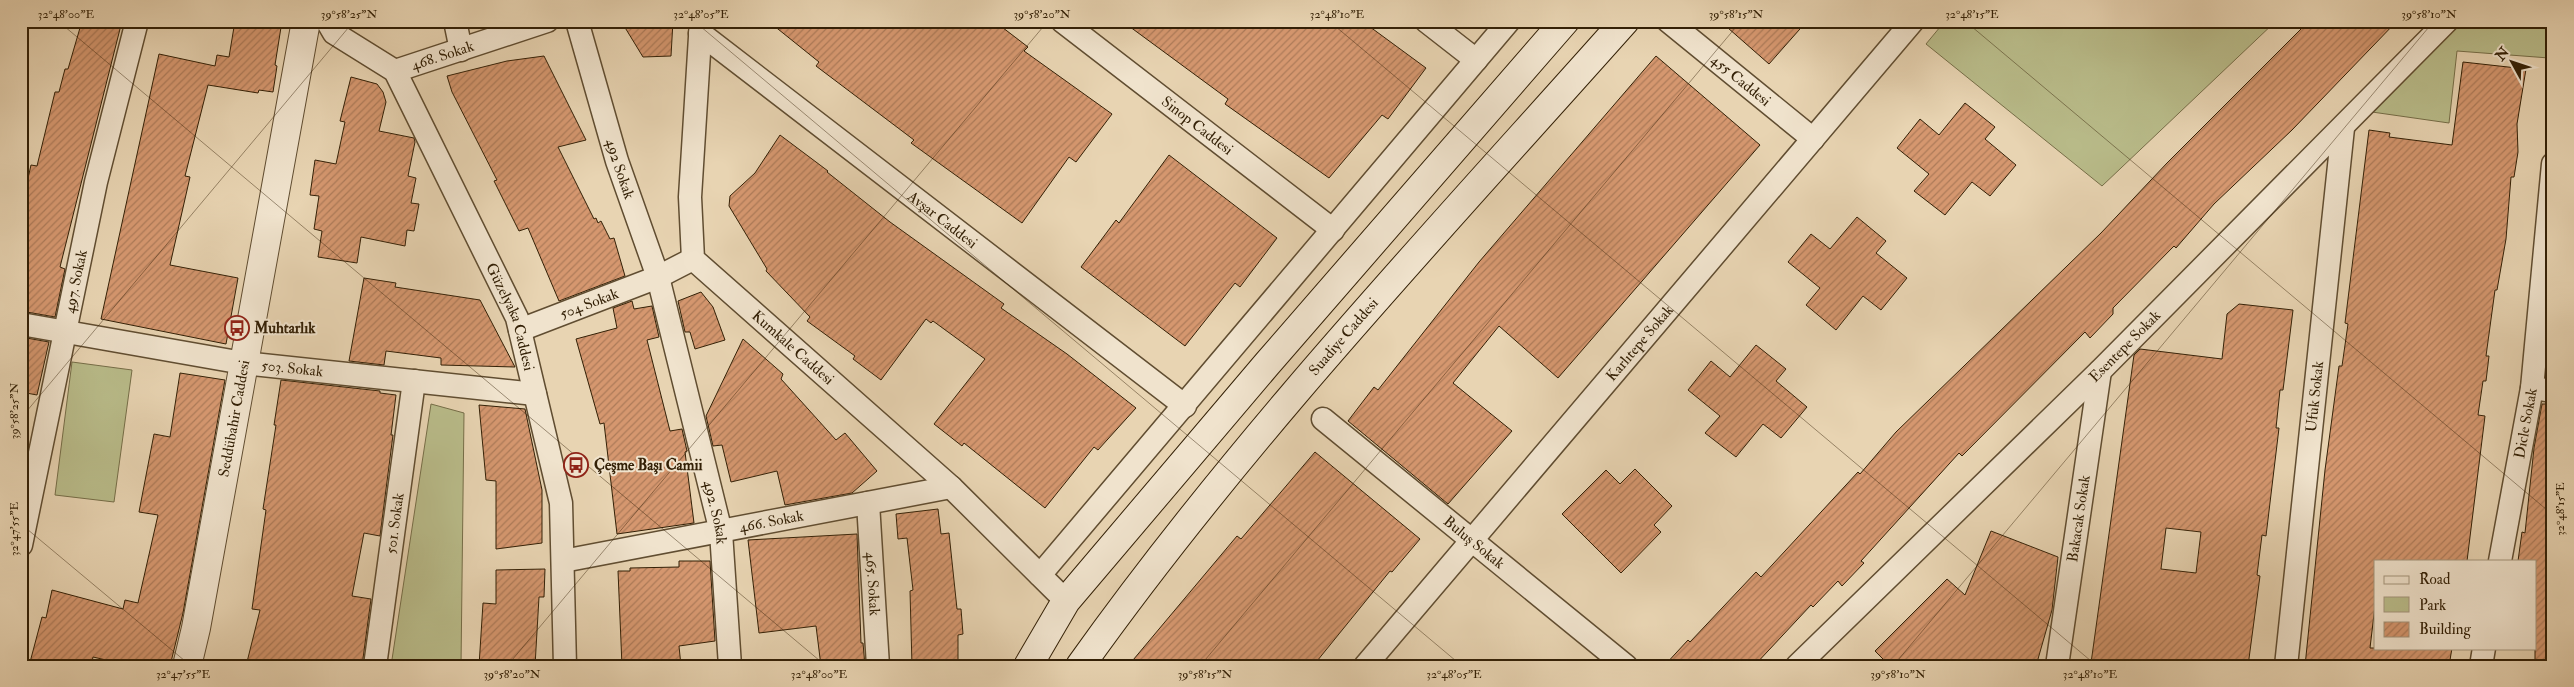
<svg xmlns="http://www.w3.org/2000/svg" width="2574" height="687" font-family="'IM FELL Double Pica',serif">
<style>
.green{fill:#b9bc8a;stroke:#766e48}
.building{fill:url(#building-hatch);stroke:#332006;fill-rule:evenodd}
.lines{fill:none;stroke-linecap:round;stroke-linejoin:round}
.minor-casing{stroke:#604d31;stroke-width:25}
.tertiary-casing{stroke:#604d31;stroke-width:30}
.secondary-casing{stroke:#332006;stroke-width:30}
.minor{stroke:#f0e3cd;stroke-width:22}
.tertiary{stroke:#f0e3cd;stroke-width:28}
.secondary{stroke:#f0e3cd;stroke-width:28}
.ticks{fill:none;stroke:#332006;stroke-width:1;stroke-opacity:0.45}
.labels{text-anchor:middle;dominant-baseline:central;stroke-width:4;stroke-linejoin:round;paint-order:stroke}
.street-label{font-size:15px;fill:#332006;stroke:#f0e3cd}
.poi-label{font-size:15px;font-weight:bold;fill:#332006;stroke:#f0e3cd;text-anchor:start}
.neatline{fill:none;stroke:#332006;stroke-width:2}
.ticks-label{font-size:12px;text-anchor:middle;fill:#332006}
</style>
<defs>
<pattern id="building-hatch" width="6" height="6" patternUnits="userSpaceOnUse" patternTransform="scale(1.25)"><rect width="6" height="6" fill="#d5976f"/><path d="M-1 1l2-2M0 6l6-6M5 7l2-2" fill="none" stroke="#ad7b59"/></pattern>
</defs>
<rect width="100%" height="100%" fill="#e8d4b2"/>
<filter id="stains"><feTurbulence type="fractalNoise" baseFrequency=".004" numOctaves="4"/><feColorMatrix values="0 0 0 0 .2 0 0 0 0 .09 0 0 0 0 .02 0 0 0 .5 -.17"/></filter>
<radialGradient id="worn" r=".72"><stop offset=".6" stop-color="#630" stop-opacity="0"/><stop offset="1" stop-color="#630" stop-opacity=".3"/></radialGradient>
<g class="green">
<polygon points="1945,21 2276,21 2102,186 1926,44"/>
<polygon points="2459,21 2552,21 2549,58 2457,51 2449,123 2372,112"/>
<polygon points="72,362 132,370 114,502 55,495"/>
<polygon points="431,404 464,413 461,666 391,666"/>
</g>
<g class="building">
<polygon points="82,21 122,21 60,267 65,269 55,317 21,311 21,209 31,165 37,166 55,92 59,92 65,69 68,69"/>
<polygon points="235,21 282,21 275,65 277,66 273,92 259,90 258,93 208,85 185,176 190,177 170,265 238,278 226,344 101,319 159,54 215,66 217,55 229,57"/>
<polygon points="621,21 673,21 671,56 643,57"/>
<polygon points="768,21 994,21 1028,47 1024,51 1112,114 1076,162 1069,157 1022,223 911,143 914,140 816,66 819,62"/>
<polygon points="1122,21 1362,21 1426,68 1388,119 1382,115 1329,178 1225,104 1228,99"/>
<polygon points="1720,21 1807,21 1769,64"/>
<polygon points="2309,21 2397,21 2292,130 2214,204 2176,248 2174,246 2113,308 2113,314 2090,338 2085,332 1962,456 1959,453 1861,561 1864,563 1842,586 1838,581 1813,607 1811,605 1754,666 1664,666 1688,640 1690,642 1756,572 1761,577 1858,472 1860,474 1896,432 2101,233 2167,163"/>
<polygon points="544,56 586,140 558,147 594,219 596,218 598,223 601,221 610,239 614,238 625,276 559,301 528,228 519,231 494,181 497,180 452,92 447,76 507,61"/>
<polygon points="1656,56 1760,145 1558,378 1499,326 1453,383 1512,431 1448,504 1348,421 1374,387 1378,390 1479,262"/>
<polygon points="2463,62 2526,69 2517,124 2518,152 2514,177 2511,177 2506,239 2497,290 2495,290 2486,356 2489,356 2486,381 2483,381 2478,415 2485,416 2467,561 2375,561 2375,606 2370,648 2452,648 2449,666 2305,666 2325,470 2339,366 2342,366 2348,324 2345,323 2369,130 2390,133 2389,137 2452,145"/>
<polygon points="351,77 377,84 383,92 386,102 379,131 414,138 415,142 408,176 416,178 411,203 419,204 414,231 407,230 405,246 361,237 357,263 318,257 322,231 314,229 319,196 310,195 315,160 336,164 345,122 340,121"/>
<polygon points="1965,103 1995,127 1985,139 2016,165 1990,196 1972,182 1945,215 1914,191 1929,174 1897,148 1920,119 1939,135"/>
<polygon points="780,135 828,171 827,172 890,222 1004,304 1001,308 1067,354 1136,408 1098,450 1094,447 1045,508 964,443 962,446 934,424 985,359 933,321 931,323 926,319 881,380 853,359 855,356 807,321 810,317 766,271 767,269 729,206 730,196 755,173"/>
<polygon points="1169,155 1277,238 1240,287 1235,283 1185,346 1081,267 1116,220 1119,223"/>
<polygon points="1857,217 1886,241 1876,253 1907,278 1881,310 1863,296 1836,330 1806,305 1820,288 1788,262 1811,234 1830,249"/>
<polygon points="364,278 396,283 395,287 480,300 515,367 441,365 441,358 386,351 384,365 349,361"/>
<polygon points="701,292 713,307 725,340 695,349 690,332 685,332 678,301"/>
<polygon points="632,301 634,309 652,306 659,337 647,340 670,431 682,429 687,451 685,452 694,523 617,534 604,423 600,424 576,339 617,328 613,308"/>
<path d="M2239,304L2293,310L2283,390H2280L2276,428H2279L2266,536L2262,535L2257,575L2260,576L2248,666H2103L2091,663L2134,355L2140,349L2222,359L2227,314ZM2166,528L2201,532L2196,573L2161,569Z"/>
<polygon points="21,337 49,342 37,395 21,392"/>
<polygon points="743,339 783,374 781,379 836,440 845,433 877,471 852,493 785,505 777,471 731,482 722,445 713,446 706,416"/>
<polygon points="1756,345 1786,369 1776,381 1807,407 1781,438 1763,424 1736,457 1705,433 1720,416 1688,390 1711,361 1730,377"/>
<polygon points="180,373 225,380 183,613 170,666 132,666 93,657 91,666 29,666 42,617 46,618 52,590 123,609 125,600 138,603 158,515 139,512 154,434 170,437"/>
<polygon points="281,380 380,391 380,393 396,395 391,435 393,435 380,536 364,533 352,596 371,599 362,666 342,666 306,660 304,666 246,666 260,610 252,609 266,510 263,509 276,425 274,425"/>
<polygon points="2542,404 2553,404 2553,666 2535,666 2535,561 2518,561 2522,532 2525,533 2534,448"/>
<polygon points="479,405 525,409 542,490 542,543 496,549 496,481 486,480"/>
<polygon points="1315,452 1420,539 1392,572 1390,571 1313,666 1128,666 1237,536 1241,539"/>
<polygon points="1635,469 1672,506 1654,525 1661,532 1621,573 1562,514 1606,470 1620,484"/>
<polygon points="938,509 941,534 949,533 957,609 961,609 963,634 958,635 958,666 912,666 910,591 913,590 907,538 898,539 896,514"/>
<polygon points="1991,531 2058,557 2052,610 2036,666 1890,666 1875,651 1947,579 1965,595"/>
<polygon points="857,534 861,643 863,643 865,666 821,666 816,626 759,633 748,540"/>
<polygon points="679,561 710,561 715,641 679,646 681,666 622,666 618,571 630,571 630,568 679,567"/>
<polygon points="545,569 544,597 539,597 535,666 479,666 483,603 496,604 496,570"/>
</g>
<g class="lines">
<defs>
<g id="minor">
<path id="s1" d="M327,21L334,33L395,71L517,318L561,503L565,666"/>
<polyline points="455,21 461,50"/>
<path id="s2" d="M577,21L617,161L658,277L721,532L730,666"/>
<path id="s3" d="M701,21L690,197L693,259L951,487L1066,601"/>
<path id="s4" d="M1062,21L1333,230"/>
<polyline points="1426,21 1476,60"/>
<path id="s5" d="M1668,21L1813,139"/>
<path id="s6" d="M700,33L1185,406"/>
<path id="s7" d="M395,71L547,21"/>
<path id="s8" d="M21,324L243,363L535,394"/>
<path id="s9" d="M520,330L658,277L693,259"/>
<polyline points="2532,388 2553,391"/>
<path id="s10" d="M1323,419L1626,666"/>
<path id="s11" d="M868,503L878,666"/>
<path id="s12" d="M21,545L96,182L137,21"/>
<path id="s13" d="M563,561L951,487"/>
<path id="s14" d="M2500,561L2532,388L2553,164"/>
<polyline points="1040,575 1509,21"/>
<path id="s15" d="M375,666L414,381"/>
<path id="s16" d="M1365,666L1913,21"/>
<path id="s17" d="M1797,666L2100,371L2447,21"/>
<path id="s18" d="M2057,666L2100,371"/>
<path id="s19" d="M2286,666L2343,128"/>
<polyline points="2481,666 2484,648"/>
</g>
<g id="tertiary">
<path id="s20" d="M187,666L196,628L306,21"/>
</g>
<g id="secondary">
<polyline points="1028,666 1066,601 1267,364 1565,21"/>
<path id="s21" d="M1080,666C1243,437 1438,231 1625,21"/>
</g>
</defs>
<use href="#minor" class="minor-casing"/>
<use href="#tertiary" class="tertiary-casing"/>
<use href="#secondary" class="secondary-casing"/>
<use href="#minor" class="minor"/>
<use href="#tertiary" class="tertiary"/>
<use href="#secondary" class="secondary"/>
</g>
<path class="ticks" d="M58,21L826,666M694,21L1462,666M1329,21L2097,666M1965,21L2553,515M21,418L354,21M21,524L191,666M507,666L1048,21M1200,666L1741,21M1893,666L2434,21"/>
<defs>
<symbol id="bus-ring" viewBox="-11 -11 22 22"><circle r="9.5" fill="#f0e3cd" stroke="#8f2418" stroke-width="1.5"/><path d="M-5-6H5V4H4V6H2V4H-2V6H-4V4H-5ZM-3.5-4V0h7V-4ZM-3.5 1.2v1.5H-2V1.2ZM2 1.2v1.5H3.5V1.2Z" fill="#8f2418"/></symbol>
</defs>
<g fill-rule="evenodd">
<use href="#bus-ring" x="223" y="314" width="28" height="28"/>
<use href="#bus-ring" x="562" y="451" width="28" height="28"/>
</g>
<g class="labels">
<g class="street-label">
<text stroke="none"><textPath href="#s7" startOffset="50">468. Sokak</textPath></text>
<text stroke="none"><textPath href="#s5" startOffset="94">455 Caddesi</textPath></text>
<text stroke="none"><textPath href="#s4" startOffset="171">Sinop Caddesi</textPath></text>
<text stroke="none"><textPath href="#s2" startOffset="154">492 Sokak</textPath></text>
<text stroke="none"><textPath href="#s6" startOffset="306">Avşar Caddesi</textPath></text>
<text stroke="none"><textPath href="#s12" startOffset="269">497. Sokak</textPath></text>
<text stroke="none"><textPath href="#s9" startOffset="74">504 Sokak</textPath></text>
<text stroke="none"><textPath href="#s1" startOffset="358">Güzelyaka Caddesi</textPath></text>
<text stroke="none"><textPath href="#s21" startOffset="422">Suadiye Caddesi</textPath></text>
<text stroke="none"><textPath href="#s16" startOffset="424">Karlıtepe Sokak</textPath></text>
<text stroke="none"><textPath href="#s17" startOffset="458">Esentepe Sokak</textPath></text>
<text stroke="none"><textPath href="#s3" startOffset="372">Kumkale Caddesi</textPath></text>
<text stroke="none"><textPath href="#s8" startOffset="275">503. Sokak</textPath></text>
<text stroke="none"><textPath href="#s19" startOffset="271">Ufuk Sokak</textPath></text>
<text stroke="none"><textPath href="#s20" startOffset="252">Seddübahir Caddesi</textPath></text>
<text stroke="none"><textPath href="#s14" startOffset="140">Dicle Sokak</textPath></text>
<text stroke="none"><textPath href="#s2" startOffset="511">492. Sokak</textPath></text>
<text stroke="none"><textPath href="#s18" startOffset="149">Bakacak Sokak</textPath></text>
<text stroke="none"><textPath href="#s13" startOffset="212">466. Sokak</textPath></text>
<text stroke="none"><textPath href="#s15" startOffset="144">501. Sokak</textPath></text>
<text stroke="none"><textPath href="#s10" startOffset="195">Buluş Sokak</textPath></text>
<text stroke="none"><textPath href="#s11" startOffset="81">465. Sokak</textPath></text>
</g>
<g class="poi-label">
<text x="254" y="328">Muhtarlık</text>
<text x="594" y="465">Çeşme Başı Camii</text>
</g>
</g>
<rect width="2574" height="687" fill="none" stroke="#e8d4b2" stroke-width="55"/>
<rect x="2374" y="560" width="162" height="90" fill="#f0e3cd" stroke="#a4957d"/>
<rect x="2384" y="576" width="25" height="8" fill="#f0e3cd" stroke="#a4957d"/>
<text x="2419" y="584" font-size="15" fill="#332006">Road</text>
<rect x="2384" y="597" width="25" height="15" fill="#b9bc8a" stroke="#a4957d"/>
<text x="2419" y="610" font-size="15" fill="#332006">Park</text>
<rect x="2384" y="622" width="25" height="15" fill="url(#building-hatch)" stroke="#a4957d"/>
<text x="2419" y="634" font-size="15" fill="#332006">Building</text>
<g transform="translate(2512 62) rotate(310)" stroke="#f0e3cd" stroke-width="4" paint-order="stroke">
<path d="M0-4L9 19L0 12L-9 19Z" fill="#332006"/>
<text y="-8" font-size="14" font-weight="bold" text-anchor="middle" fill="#332006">N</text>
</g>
<rect x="28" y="28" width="2518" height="632" class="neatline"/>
<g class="ticks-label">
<text x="66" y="18">32°48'00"E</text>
<text x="349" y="18">39°58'25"N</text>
<text x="701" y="18">32°48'05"E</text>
<text x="1042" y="18">39°58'20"N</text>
<text x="1337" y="18">32°48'10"E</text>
<text x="1736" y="18">39°58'15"N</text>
<text x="1972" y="18">32°48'15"E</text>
<text x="2429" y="18">39°58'10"N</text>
<text transform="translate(14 411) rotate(-90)" y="4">39°58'25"N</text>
<text transform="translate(2560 509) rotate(-90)" y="4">32°48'15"E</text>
<text transform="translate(14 529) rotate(-90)" y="4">32°47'55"E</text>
<text x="183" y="678">32°47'55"E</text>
<text x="512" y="678">39°58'20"N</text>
<text x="819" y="678">32°48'00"E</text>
<text x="1205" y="678">39°58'15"N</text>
<text x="1454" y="678">32°48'05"E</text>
<text x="1898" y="678">39°58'10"N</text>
<text x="2090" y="678">32°48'10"E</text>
</g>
<rect width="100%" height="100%" filter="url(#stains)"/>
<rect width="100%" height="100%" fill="url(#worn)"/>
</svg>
